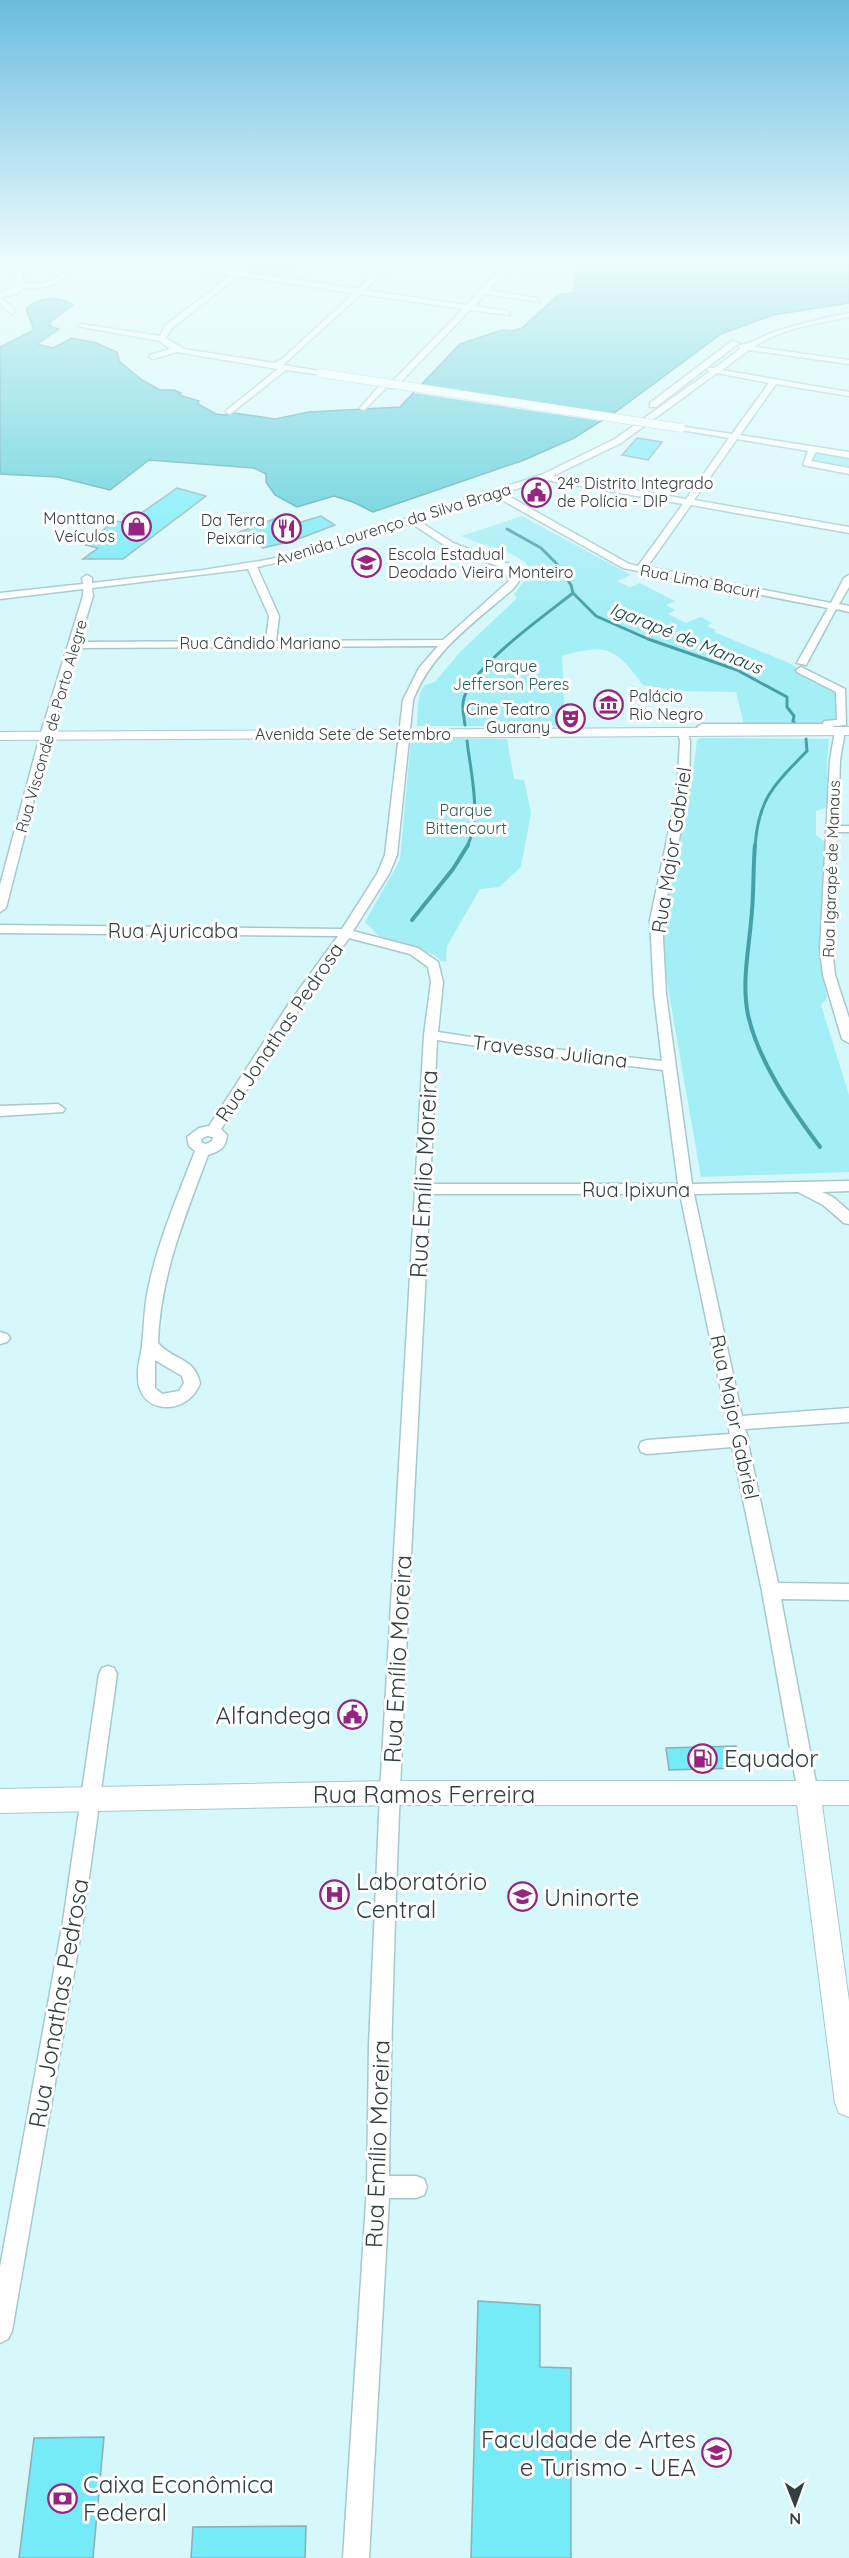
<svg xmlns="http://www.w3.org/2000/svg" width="849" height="2558" font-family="Quicksand,sans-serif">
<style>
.green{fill:#a4eef5}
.water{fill:#50c9d5;stroke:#47a0a8;stroke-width:1.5}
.pier{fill:#d6f8fb}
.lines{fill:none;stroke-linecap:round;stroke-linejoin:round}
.stream-far1{stroke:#47a0a8;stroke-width:3}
.stream{stroke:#47a0a8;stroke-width:4}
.building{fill:#75ebf7;stroke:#8eaeb1;stroke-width:1.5}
.minor-casing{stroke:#a8c8cc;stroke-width:3}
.major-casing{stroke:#a8c8cc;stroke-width:2}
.minor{fill:#fff;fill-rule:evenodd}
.major{fill:#fff;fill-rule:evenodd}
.minor-bridge-casing{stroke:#a8c8cc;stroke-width:9;stroke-linecap:butt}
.minor-bridge{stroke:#fff;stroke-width:8}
.labels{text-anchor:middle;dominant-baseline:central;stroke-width:6;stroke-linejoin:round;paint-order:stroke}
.far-poi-label{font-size:16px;fill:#323f40;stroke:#fff;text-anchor:start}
.far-street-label{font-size:16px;fill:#323f40;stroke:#fff}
.far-park-label{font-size:16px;fill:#2b5e63;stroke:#fff}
.far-water-label{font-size:18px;font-style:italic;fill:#0e454a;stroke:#fff}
.street-label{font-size:20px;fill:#323f40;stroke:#fff}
.near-street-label{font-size:24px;fill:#323f40;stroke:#fff}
.near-poi-label{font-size:24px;fill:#323f40;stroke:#fff;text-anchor:start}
</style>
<rect width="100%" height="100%" fill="#d6f8fb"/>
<g class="green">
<polygon points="259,261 261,261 303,267 290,277 248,271"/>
<polygon points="813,452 849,457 849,470 806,463"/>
<path d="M522,516L631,575L617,581L630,587L640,583L675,601L666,605L675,610L668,614L686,623L701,617L712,623L707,626L716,630L714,632L789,663L827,686L830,691L838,692L841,722L826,725H744L736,692L679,691L643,685C616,648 607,643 562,656L565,726H417L418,703L421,690L425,685L435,682L459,653L517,598L514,594L526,579L533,575C527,551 482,547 461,536Z"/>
<polygon points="411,738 507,739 514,779 524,780 531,813 521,867 499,887 480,889 447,946 446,962 441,961 435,955 379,936 365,922 400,860"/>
<polygon points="701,738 829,739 827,762 828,807 816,811 816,835 825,842 820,955 827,998 821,1005 849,1095 849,1172 701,1177 664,965 663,920 691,788 697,740"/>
</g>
<path class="water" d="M577,261H849V303L773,315L721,334L617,411L574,438L524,460L373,512L353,502L334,496L297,507L275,495L266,482V474L254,468L149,460L110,490L58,477L0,474V347L34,330L26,309C37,297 60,295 73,305L50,322V326L59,329L37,344L53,348L72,338L96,343L117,352L120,362L142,380L160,390H174L181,393L179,395L199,401L198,404L216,414L225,415L235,413L275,419L309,412L400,407L460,344L502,330L512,331L522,328L558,295L573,293Z"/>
<polygon class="pier" points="421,385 612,414 600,421 414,393"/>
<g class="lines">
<g class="stream-far1">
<polyline points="507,529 541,548 557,564 571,585 573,593 596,616 648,639 737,670 787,697 787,707 794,716 793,721 796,725"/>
<path d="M465,725C464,716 461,706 464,698C475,664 544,616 573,593"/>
<path d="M467,741C471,775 482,815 467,847"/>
<path d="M755,847C758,798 775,784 807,751L806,739"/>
</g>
<g class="stream">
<path d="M755,845C753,867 754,888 752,910C750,944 741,980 748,1015C759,1063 791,1108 820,1147"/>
<polyline points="412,920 453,869 468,845"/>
</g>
</g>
<g class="building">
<polygon points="637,438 662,442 648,460 622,455"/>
<polygon points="177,488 206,496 123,559 83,559 98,548 86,545 96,533 99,533 115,521 127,523"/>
<polygon points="284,515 301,522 321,516 335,525 293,541 263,548 237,533"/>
<polygon points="736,1746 740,1768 669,1770 666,1748"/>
<polygon points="478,2301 540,2305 540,2367 571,2368 571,2558 471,2558"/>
<polygon points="104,2437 93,2558 19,2558 34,2438"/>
<polygon points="306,2526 305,2558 191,2558 193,2527"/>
</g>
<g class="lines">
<defs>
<g id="minor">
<path d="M12,261H18L25,284C33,284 42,285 50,281C62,276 71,261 84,261L57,283L41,288H23L18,293L1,298L15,310L12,314L0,304V294L17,285Z"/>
<path d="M150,261H166L235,271L248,261H255L242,272L358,289L388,261H395L365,290L466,305L509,261H516L512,266L565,274L562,276L509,269L488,290L537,298L540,302L485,294L474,306L507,311L510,315L470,310L395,388H386L364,410L360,408L381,384H390L463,309L361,294L283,365L320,371L324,373L323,375L286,370L230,414L226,412L227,410L278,369L177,352L153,359L149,357L150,355L170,349L160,341L77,326L81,324L160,336L165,326L231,275ZM238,276L354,293L282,359L274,363L184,349L166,338L171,329Z"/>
<path d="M849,313V317C820,323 778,329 754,347L849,360V364L749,350L722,370L849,392V396L776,384L740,435L849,452V458L816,452L811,461L849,468V474L803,465L808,451L737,439L694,500L849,527V533L691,505L647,567L831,603L844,578L849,575V587L839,604L849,606V612L836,609L806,665L797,663L828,608L623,568L495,496L419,521L453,543L509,564L519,581L513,589C475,622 432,651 413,700L397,855L389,874L353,931L418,948L438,962L443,982L438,1032L536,1047L662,1061L654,994L650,920L677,792L680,741L678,732L679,730H687L690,741L689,792L662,920L666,994L692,1184L849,1181V1191L822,1192L833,1197L849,1211V1224L844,1223L823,1205L798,1192L694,1194L742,1416L849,1408V1422L745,1429L749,1440L748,1443L778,1583L849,1584V1600L781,1599L818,1793L815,1800L808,1802L801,1800L798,1793L762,1591L732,1447L647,1454L641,1452L639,1447L641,1442L647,1440L730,1434L680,1194H430C413,1521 393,1848 389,2176H416L424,2179L427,2187L424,2195L416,2198H389L369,2558H343L367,2187L369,2045L380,1793L424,1035L431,982L428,967L410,954L349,938L300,1008L221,1129L227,1135C226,1148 220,1151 208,1155C185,1217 160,1276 158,1343C174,1361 194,1357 200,1383C189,1416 138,1416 138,1377C137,1366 141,1356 142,1345C144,1329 144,1312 147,1295C156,1245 177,1198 195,1151L189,1146L187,1137L199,1128L209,1126L290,1002L338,936L0,933V925L342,929L377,874L385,855L403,700L419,668L438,646L77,648L50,736L6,908L0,912V885L40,736L83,596V589L0,599V593L83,584L82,578L87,575L92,578V583L203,570L266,560L310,550L541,475L615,439L709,372L707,368H714L740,349L738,345C750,345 762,336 774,332C799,324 823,318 849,313ZM717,373L769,383L732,434L678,426L677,428L681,430L729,438L686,499L553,476L621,443ZM545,480L683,504L638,566L629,564L503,493ZM411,523L447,547L503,568L509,581L443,640L276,641L279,616L257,567L316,554ZM248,569L269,616L266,641L79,642L93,596L92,588ZM437,1040L536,1055L663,1070L678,1184H430ZM207,1136L213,1137L212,1141L206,1144L202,1143L201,1139ZM155,1360L182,1376L184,1383L179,1391L162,1394L155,1388Z"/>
<polygon points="732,341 739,343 656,407 650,407 650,403"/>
<polygon points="801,667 845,689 846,725 834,726 829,730 702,730 697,727 702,724 823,724 824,721 837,720 836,692 797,672 796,670"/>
<polygon points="840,728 845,731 840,760 838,826 849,826 849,832 837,832 832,949 835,975 849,1018 849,1043 842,1039 823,975 820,949 830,760 835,731"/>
<polygon points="58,1104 65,1109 63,1112 0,1116 0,1106"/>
<polygon points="0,1332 7,1334 10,1338 7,1342 0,1344"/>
<polygon points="108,1666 114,1668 117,1674 83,1921 12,2331 8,2339 0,2343 0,2267 63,1921 99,1674 102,1668"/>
</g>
<g id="major">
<polygon points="849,727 849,735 0,740 0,732"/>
<polygon points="390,1781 849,1781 849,1805 822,1805 849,2001 849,2117 839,2113 835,2103 797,1805 390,1805 0,1813 0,1789"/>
</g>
</defs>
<use href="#minor" class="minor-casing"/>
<use href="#major" class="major-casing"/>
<use href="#minor" class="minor"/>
<use href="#major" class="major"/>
<defs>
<polyline id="minor-bridge" points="320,373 681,428"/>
</defs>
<use href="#minor-bridge" class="minor-bridge-casing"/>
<use href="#minor-bridge" class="minor-bridge"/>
</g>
<linearGradient id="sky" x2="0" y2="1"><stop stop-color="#6bbce0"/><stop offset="0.42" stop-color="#edfcfd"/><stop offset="1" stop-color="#edfcfd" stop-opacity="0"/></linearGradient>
<rect width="849" height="619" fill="url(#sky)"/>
<defs>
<symbol id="civic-ring" viewBox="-11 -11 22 22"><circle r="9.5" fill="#fff" stroke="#952483" stroke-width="1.5"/><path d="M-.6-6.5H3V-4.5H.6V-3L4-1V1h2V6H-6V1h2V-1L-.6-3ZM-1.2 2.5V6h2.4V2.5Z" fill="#952483"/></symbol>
<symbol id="shop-ring" viewBox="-11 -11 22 22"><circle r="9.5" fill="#fff" stroke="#952483" stroke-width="1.5"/><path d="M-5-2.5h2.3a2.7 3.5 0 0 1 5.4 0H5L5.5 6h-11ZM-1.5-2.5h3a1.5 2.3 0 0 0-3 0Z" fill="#952483"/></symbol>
<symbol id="restaurant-ring" viewBox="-11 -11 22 22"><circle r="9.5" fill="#fff" stroke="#952483" stroke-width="1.5"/><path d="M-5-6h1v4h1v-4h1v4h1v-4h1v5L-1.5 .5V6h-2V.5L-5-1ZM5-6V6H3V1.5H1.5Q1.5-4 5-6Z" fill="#952483"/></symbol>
<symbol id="school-ring" viewBox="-11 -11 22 22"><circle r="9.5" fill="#fff" stroke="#952483" stroke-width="1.5"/><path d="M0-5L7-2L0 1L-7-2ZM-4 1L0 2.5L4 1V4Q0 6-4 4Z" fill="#952483"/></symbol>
<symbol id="museum-ring" viewBox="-11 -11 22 22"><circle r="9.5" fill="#fff" stroke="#952483" stroke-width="1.5"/><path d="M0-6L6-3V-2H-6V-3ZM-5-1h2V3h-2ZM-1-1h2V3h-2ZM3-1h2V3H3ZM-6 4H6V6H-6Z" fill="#952483"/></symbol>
<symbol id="theatre-ring" viewBox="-11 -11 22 22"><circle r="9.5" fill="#fff" stroke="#952483" stroke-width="1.5"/><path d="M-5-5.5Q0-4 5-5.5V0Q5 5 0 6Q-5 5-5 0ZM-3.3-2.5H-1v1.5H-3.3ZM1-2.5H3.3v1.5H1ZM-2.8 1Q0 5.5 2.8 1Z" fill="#952483"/></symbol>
<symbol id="fuel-ring" viewBox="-11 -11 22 22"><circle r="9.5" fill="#fff" stroke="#952483" stroke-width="1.5"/><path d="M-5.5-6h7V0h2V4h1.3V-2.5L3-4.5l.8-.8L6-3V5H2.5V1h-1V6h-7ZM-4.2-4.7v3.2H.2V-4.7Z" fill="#952483"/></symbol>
<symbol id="hospital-ring" viewBox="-11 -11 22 22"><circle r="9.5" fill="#fff" stroke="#952483" stroke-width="1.5"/><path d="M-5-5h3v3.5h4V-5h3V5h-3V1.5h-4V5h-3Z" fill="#952483"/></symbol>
<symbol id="university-ring" viewBox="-11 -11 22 22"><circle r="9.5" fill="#fff" stroke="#952483" stroke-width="1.5"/><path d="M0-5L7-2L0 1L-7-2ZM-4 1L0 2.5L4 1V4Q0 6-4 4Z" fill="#952483"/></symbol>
<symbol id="bank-ring" viewBox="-11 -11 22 22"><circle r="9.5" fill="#fff" stroke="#952483" stroke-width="1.5"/><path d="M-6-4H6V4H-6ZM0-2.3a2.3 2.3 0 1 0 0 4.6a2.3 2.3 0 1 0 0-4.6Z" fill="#952483"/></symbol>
</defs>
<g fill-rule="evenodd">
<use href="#civic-ring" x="520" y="476" width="33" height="33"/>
<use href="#shop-ring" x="120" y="510" width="33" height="33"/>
<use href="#restaurant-ring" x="270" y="512" width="33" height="33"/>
<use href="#school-ring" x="350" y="546" width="33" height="33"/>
<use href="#museum-ring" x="592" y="688" width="33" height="33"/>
<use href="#theatre-ring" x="554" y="702" width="33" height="33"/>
<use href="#civic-ring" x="336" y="1698" width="33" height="33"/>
<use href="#fuel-ring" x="686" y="1742" width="33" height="33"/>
<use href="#hospital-ring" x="318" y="1878" width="33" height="33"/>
<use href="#school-ring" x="506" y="1880" width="33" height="33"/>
<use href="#university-ring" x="700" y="2436" width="33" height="33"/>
<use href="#bank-ring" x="46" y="2482" width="33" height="33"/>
</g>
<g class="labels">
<g class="far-poi-label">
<text x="557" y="483">24º Distrito Integrado<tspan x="557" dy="18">de Polícia - DIP</tspan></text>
<text x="115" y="518" text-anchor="end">Monttana<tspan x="115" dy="18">Veículos</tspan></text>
<text x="265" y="520" text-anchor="end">Da Terra<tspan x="265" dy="18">Peixaria</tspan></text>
<text x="388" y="554">Escola Estadual<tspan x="388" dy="18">Deodado Vieira Monteiro</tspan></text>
<text x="629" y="696">Palácio<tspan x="629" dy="18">Rio Negro</tspan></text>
<text x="550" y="709" text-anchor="end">Cine Teatro<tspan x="550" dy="18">Guarany</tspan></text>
</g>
<g class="far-street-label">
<text transform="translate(393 524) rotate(-17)">Avenida Lourenço da Silva Braga</text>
<text transform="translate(700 581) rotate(11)">Rua Lima Bacuri</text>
<text x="260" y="643">Rua Cândido Mariano</text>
<text transform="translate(51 726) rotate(-74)">Rua Visconde de Porto Alegre</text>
<text x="353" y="734">Avenida Sete de Setembro</text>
<text transform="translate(831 869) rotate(-88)">Rua Igarapé de Manaus</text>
</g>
<g class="far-park-label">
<text x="511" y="666">Parque<tspan x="511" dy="18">Jefferson Peres</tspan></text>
<text x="466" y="810">Parque<tspan x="466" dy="18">Bittencourt</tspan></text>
</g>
<g class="far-water-label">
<text transform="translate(686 638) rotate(22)">Igarapé de Manaus</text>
</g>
<g class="street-label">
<text transform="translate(671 850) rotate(-81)">Rua Major Gabriel</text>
<text x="173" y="930">Rua Ajuricaba</text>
<text transform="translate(279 1032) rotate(-56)">Rua Jonathas Pedrosa</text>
<text transform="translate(550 1051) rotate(7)">Travessa Juliana</text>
<text x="636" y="1189">Rua Ipixuna</text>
<text transform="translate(735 1417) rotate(78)">Rua Major Gabriel</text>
</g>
<g class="near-street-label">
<text transform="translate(423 1174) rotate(-87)">Rua Emílio Moreira</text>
<text transform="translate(397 1659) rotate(-87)">Rua Emílio Moreira</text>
<text x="424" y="1794">Rua Ramos Ferreira</text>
<text transform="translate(58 2003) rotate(-80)">Rua Jonathas Pedrosa</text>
<text transform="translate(377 2144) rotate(-88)">Rua Emílio Moreira</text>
</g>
<g class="near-poi-label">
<text x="331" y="1715" text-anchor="end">Alfandega</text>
<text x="724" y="1758">Equador</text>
<text x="356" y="1881">Laboratório<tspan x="356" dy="28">Central</tspan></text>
<text x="544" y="1897">Uninorte</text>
<text x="696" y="2439" text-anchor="end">Faculdade de Artes<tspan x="696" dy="28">e Turismo - UEA</tspan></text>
<text x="83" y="2484">Caixa Econômica<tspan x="83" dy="28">Federal</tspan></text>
</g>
</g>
<g transform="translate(795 2504) rotate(179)" stroke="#ffffff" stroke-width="4.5" paint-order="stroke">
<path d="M0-4.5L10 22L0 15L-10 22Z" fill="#323f40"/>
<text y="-9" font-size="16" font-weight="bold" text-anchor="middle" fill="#323f40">N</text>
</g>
</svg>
